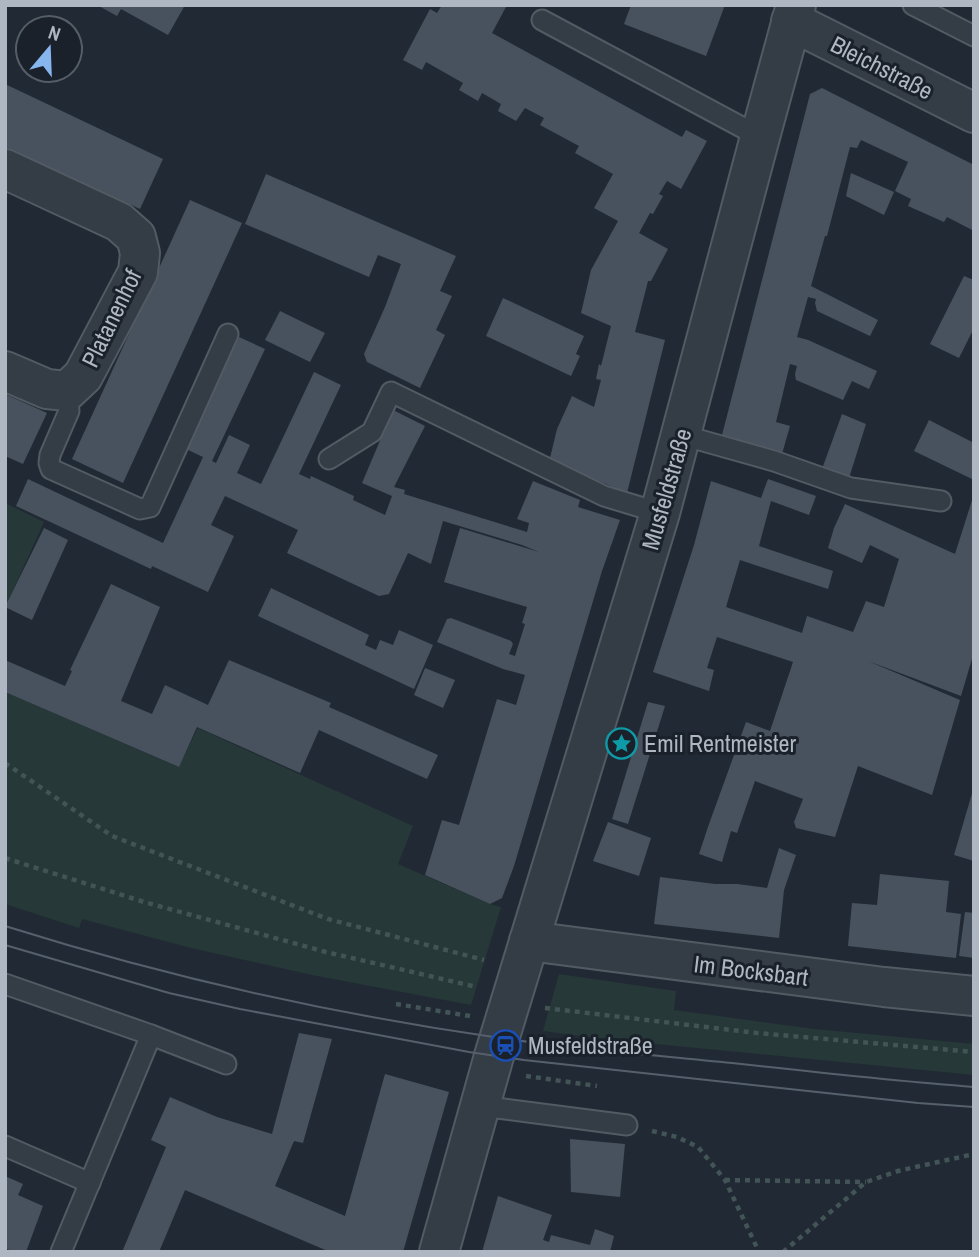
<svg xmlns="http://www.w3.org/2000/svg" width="979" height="1257" font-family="'Archivo Narrow',sans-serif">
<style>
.green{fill:#263837}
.building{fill:#47525e}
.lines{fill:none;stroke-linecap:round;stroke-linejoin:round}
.lane-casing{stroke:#525a63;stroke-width:23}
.street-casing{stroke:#525a63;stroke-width:42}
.path{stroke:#425455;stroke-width:4.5;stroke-dasharray:5 5;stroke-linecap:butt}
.lane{stroke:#343c45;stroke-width:19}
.street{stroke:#343c45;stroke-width:38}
.tram{stroke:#56606c;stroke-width:2}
.labels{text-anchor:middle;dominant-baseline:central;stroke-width:6;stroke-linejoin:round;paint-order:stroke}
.street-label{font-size:24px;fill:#aeb7c2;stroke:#1a212a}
.poi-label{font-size:24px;fill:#aeb7c2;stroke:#1a212a;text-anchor:start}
</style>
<rect width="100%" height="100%" fill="#212a34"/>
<g class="green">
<polygon points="5,503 44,522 5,608"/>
<polygon points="5,692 178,767 198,728 413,826 398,864 490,904 501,907 471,1005 312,975 191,948 82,919 79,928 5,904"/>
<polygon points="559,974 676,991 674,1010 814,1029 974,1044 974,1075 604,1039 543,1031"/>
</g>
<g class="building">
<polygon points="97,5 185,5 168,35 121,9 117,16"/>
<polygon points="442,5 507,5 492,33 682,137 686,130 707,141 681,189 667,181 659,194 663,196 653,214 650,213 639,233 668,249 651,281 648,281 635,332 665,340 627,493 578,472 550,458 557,429 572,396 594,407 601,380 596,379 599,364 601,366 611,326 581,313 591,270 618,221 594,208 613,174 575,153 579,146 540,125 544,118 525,108 516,121 498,111 501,104 482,93 478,101 459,90 463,83 426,62 422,70 403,60 430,9 437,13"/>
<polygon points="631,5 725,5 706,56 624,24"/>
<polygon points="5,84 163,159 140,209 5,147"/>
<polygon points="822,88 974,165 974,231 947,217 944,222 908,206 911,199 895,191 908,162 861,140 857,148 850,147 827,236 825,236 811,286 878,320 870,336 817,311 815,303 816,299 808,297 797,337 808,340 877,371 869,389 852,381 843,400 796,380 795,374 797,366 790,364 776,422 790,426 782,454 722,435 810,94"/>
<polygon points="851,173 894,192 884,215 846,196"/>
<polygon points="266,174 456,256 440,291 452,296 436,330 445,335 420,388 367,362 364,354 385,307 401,264 378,255 369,277 245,224"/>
<polygon points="190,200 242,223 123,483 72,459"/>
<polygon points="964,276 974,280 974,328 959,358 930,344"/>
<polygon points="503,298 584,336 576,354 580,356 571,376 486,336"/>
<polygon points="280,311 325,333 310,362 265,340"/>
<polygon points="239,337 265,349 212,461 216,463 229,435 250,445 237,473 261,484 314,372 341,385 299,474 310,479 311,476 354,496 353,500 385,515 392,496 362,483 393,410 425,426 394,487 405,490 404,494 527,532 529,523 517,519 533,481 580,500 578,507 620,520 602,571 514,866 502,898 490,904 425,875 442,820 459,825 497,699 516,705 525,675 503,669 437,642 447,619 451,618 511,641 513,644 509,654 515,656 525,624 522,623 527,607 444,582 460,528 539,552 522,545 443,521 431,564 408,553 389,594 379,596 287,553 298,530 225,496 211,525 234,536 208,592 152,566 151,569 16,506 28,479 163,543 203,457 186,449"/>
<polygon points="5,394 47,413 23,464 5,456"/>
<polygon points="842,414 866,424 849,478 822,469"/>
<polygon points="929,420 974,443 974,480 914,451"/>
<polygon points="768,479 816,496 809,515 771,501 759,546 833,571 828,589 740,560 726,607 802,633 807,616 853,632 866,601 884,607 899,559 870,545 862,563 828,548 834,528 845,504 955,554 974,494 974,652 961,696 868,661 960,700 932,795 858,766 835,837 796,828 794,822 803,799 755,781 737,833 731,831 722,862 699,854 709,824 746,722 770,731 793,662 717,637 707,668 714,670 709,691 653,672 694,545 711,481 761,498"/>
<polygon points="44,528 68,540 32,620 5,607"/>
<polygon points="111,584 160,607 121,701 152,714 165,685 208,705 229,660 331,703 329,707 438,755 427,779 319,730 300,773 197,727 179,767 5,692 5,660 65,686 72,671 70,670"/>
<polygon points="271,588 369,635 365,645 376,650 380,640 393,645 399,630 433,645 414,689 258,616"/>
<polygon points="425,668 455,680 443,708 414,695"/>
<polygon points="648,702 665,706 628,824 612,819"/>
<polygon points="973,790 974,790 974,861 954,855"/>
<polygon points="608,822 651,838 639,876 593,861"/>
<polygon points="779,848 796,855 784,890 779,938 654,924 660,877 715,884 737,884 767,888"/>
<polygon points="880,874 949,881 946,912 961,914 956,958 848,946 852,903 877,905"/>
<polygon points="965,912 974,913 974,958 959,956"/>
<polygon points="299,1033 332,1039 303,1143 294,1141 275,1186 345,1216 385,1074 449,1092 403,1252 330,1252 185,1190 159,1252 122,1252 166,1147 151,1140 170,1097 217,1117 272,1134"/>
<polygon points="570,1139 625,1144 620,1197 571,1192"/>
<polygon points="5,1176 23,1184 18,1195 43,1206 26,1252 13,1252 5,1248"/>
<polygon points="498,1196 552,1215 543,1240 549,1242 551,1235 590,1245 595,1229 614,1236 610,1252 482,1252"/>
</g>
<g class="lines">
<defs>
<g id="lane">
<polyline points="913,5 974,36"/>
<polyline points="542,20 760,137"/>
<polyline points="67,391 69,411 50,455 49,463 51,469 140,509 150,507 228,334"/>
<polyline points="682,435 774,461 851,488 941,501"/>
<polyline points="329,459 372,432 391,392 604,496 660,513"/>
<polyline points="5,984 151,1035 61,1252"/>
<polyline points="151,1035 226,1064"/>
<polyline points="481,1106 627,1125"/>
<polyline points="5,1146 90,1183"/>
</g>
<g id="street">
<polyline points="791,21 974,113"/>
<polyline points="5,169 119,222 136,237 140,253 138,272 83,376 67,391 47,389 5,371"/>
<polyline points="529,941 884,987 974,996"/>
<polyline points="439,1252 494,1056 660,513 760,137 796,5"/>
</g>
</defs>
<use href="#lane" class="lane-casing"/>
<use href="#street" class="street-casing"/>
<g class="path">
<polyline points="5,763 112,836 328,919 484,960"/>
<polyline points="5,858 144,902 326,952 477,987"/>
<polyline points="396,1004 470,1016"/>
<polyline points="545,1008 757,1033 974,1052"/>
<polyline points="526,1076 597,1086"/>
<polyline points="652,1131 677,1137 698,1147 725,1180 759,1252"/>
<polyline points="725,1180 866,1182"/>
<polyline points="783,1252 866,1182 898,1171 974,1154"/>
</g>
<use href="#lane" class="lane"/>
<use href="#street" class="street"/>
<g class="tram">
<path d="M5,926C167,977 332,1014 500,1038C577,1049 654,1055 732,1063C812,1072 893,1081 974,1087"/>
<polyline points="5,945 169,993 240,1009 469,1052 524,1060 918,1103 974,1107"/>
</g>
</g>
<defs>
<symbol id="sight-ring" viewBox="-11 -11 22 22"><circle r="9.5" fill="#1a212a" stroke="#0f9aa8" stroke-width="1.5"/><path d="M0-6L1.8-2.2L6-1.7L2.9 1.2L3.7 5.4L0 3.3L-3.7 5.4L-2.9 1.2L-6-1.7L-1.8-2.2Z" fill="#0f9aa8"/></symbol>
<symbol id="station-ring" viewBox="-11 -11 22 22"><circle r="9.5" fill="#1a212a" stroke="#1a4fb4" stroke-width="1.5"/><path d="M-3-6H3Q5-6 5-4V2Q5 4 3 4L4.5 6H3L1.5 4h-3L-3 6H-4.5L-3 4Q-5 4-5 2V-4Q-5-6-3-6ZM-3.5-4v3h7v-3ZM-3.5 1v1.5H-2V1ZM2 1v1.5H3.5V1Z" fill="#1a4fb4"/></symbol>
</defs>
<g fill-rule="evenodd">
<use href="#sight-ring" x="604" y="726" width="35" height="35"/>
<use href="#station-ring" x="488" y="1028" width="35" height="35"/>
</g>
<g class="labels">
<g class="street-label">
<text transform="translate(882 67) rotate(27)">Bleichstraße</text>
<text transform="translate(111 318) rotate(-64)">Platanenhof</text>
<text transform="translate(666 489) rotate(-74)">Musfeldstraße</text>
<text transform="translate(751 970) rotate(7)">Im Bocksbart</text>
</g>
<g class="poi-label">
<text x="644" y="743">Emil Rentmeister</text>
<text x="528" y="1045">Musfeldstraße</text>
</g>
</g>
<rect width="979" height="1257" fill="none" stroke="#aeb7c2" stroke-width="14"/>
<g transform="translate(49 49) rotate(19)"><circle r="33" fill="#1a212a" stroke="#555d67" stroke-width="2"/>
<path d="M0-5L12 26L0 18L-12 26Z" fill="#87b5ee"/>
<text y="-10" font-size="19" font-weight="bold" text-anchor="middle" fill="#aeb7c2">N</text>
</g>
</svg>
